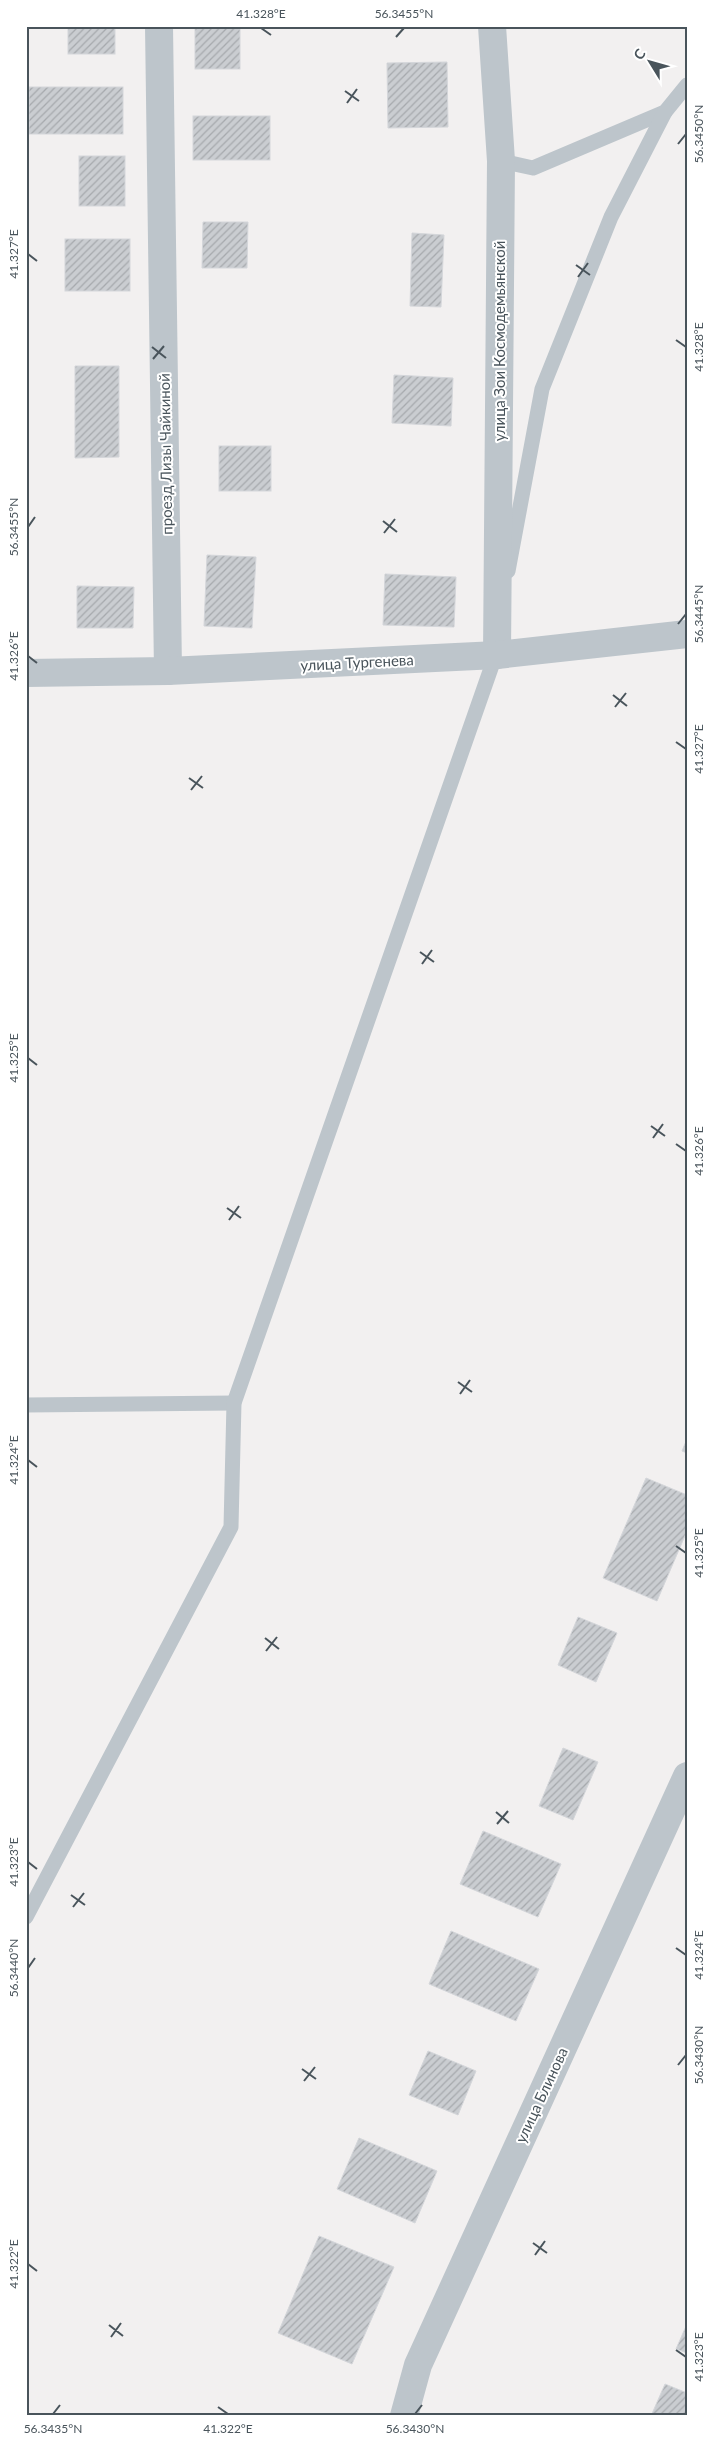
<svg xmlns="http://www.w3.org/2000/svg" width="713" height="2442" font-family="Lato,sans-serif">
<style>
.building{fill:url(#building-hatch);stroke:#d4d6da}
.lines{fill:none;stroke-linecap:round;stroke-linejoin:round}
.service{stroke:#bdc5cb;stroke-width:15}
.minor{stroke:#bdc5cb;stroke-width:28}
.ticks{fill:none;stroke:#49545b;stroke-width:2}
.labels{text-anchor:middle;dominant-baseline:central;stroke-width:4;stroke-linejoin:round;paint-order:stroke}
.street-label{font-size:15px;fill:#49545b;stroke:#fff}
.neatline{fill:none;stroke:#49545b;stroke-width:2}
.ticks-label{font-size:12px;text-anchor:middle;fill:#49545b}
</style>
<defs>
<pattern id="building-hatch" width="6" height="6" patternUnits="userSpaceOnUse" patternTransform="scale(1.25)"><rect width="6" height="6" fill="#cacdd1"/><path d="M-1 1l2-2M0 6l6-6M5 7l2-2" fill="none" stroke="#a6a9ad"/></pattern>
</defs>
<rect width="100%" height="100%" fill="#f2f0f0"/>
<g class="building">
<rect x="68" y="26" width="47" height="28"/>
<rect x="195" y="26" width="45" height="43"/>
<polygon points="447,62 448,127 388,128 387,63"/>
<rect x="29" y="87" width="94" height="47"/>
<rect x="193" y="116" width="77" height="44"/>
<rect x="79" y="156" width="46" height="50"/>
<polygon points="203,222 248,222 247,268 202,268"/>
<polygon points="412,233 444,235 441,307 410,306"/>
<rect x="65" y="239" width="65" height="52"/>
<polygon points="75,366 119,366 119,457 75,458"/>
<polygon points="394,375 453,378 451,426 392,423"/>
<rect x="219" y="446" width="52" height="45"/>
<polygon points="207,555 256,557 252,628 204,626"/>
<polygon points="385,574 456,577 454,627 383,625"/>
<polygon points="77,586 134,587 133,628 77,628"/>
<polygon points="687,1439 687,1453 682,1451"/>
<polygon points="646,1478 687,1495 687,1531 657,1601 603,1578"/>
<polygon points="578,1617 617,1633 596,1682 558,1665"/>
<polygon points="563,1748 598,1762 573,1820 539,1806"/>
<polygon points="483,1831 561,1864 538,1917 460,1884"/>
<polygon points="451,1931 539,1969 516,2021 429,1984"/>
<polygon points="428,2051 476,2071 458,2115 409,2095"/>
<polygon points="359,2138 437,2171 415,2223 337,2189"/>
<polygon points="319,2236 394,2267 352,2364 278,2333"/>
<polygon points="687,2324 687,2353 676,2349"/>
<polygon points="665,2384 687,2393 687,2416 651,2416"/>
</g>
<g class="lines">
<g class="service">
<polyline points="501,161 533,168 665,112 687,85"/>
<polyline points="508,571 542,389 611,217 665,112"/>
<polyline points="26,1405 234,1403"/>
<polyline points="26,1917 231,1527 234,1403 497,651"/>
</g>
<g class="minor">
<polyline points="159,26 168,671"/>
<polyline points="492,26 501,161 497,655"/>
<polyline points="26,673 168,671 497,655 687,634"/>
<polyline points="404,2416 418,2365 687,1776"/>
</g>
</g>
<path class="ticks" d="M261,28L271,35M396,37L404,28M345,91L359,101M347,103L357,89M678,144L686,134M28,254L37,261M576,265L590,275M578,277L588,263M676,340L686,347M152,347L166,358M153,359L164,346M383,521L397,532M28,527L35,517M384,533L395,519M678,624L686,614M28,656L37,663M613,695L627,706M615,707L626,693M676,742L686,749M189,778L203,788M191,790L202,776M420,952L434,962M422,964L432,950M28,1058L37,1065M651,1126L665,1136M653,1138L663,1124M676,1144L686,1151M227,1208L241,1218M229,1220L239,1206M458,1382L472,1392M460,1394L470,1380M28,1460L37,1467M676,1546L686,1553M265,1638L279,1649M266,1651L277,1637M496,1812L509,1823M497,1824L508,1811M28,1862L37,1869M71,1895L85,1905M73,1907L84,1893M676,1948L686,1955M28,1968L35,1958M678,2065L686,2055M302,2069L316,2079M304,2081L315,2067M533,2243L547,2253M535,2255L545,2241M28,2264L37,2271M109,2325L123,2336M111,2337L121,2323M676,2350L686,2357M218,2407L228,2414M53,2414L60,2405M415,2414L422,2405"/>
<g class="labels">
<g class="street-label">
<text transform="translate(499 341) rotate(-90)">улица Зои Космодемьянской</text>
<text transform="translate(165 454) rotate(-91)">проезд Лизы Чайкиной</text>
<text transform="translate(357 662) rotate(-3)">улица Тургенева</text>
<text transform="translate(541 2095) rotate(-65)">улица Блинова</text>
</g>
</g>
<rect width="713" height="2442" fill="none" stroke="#ffffff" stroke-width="55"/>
<g transform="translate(650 62) rotate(307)" stroke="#ffffff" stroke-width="4" paint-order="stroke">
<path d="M0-4L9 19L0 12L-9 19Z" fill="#49545b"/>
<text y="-8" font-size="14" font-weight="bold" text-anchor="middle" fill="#49545b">С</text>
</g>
<rect x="28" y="28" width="658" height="2386" class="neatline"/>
<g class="ticks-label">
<text x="261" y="18">41.328°E</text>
<text x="404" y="18">56.3455°N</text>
<text transform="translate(699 134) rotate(-90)" y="4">56.3450°N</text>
<text transform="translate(14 254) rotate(-90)" y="4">41.327°E</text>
<text transform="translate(699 347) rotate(-90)" y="4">41.328°E</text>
<text transform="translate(14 527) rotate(-90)" y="4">56.3455°N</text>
<text transform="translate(699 614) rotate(-90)" y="4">56.3445°N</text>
<text transform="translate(14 656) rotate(-90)" y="4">41.326°E</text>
<text transform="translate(699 749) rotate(-90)" y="4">41.327°E</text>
<text transform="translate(14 1058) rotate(-90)" y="4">41.325°E</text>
<text transform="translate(699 1151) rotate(-90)" y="4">41.326°E</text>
<text transform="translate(14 1460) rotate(-90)" y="4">41.324°E</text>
<text transform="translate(699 1553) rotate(-90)" y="4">41.325°E</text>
<text transform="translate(14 1862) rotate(-90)" y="4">41.323°E</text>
<text transform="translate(699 1955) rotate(-90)" y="4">41.324°E</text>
<text transform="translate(14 1968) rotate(-90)" y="4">56.3440°N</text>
<text transform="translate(699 2055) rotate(-90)" y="4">56.3430°N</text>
<text transform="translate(14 2264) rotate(-90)" y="4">41.322°E</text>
<text transform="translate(699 2357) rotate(-90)" y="4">41.323°E</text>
<text x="53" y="2433">56.3435°N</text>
<text x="228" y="2433">41.322°E</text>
<text x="415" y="2433">56.3430°N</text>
</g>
</svg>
